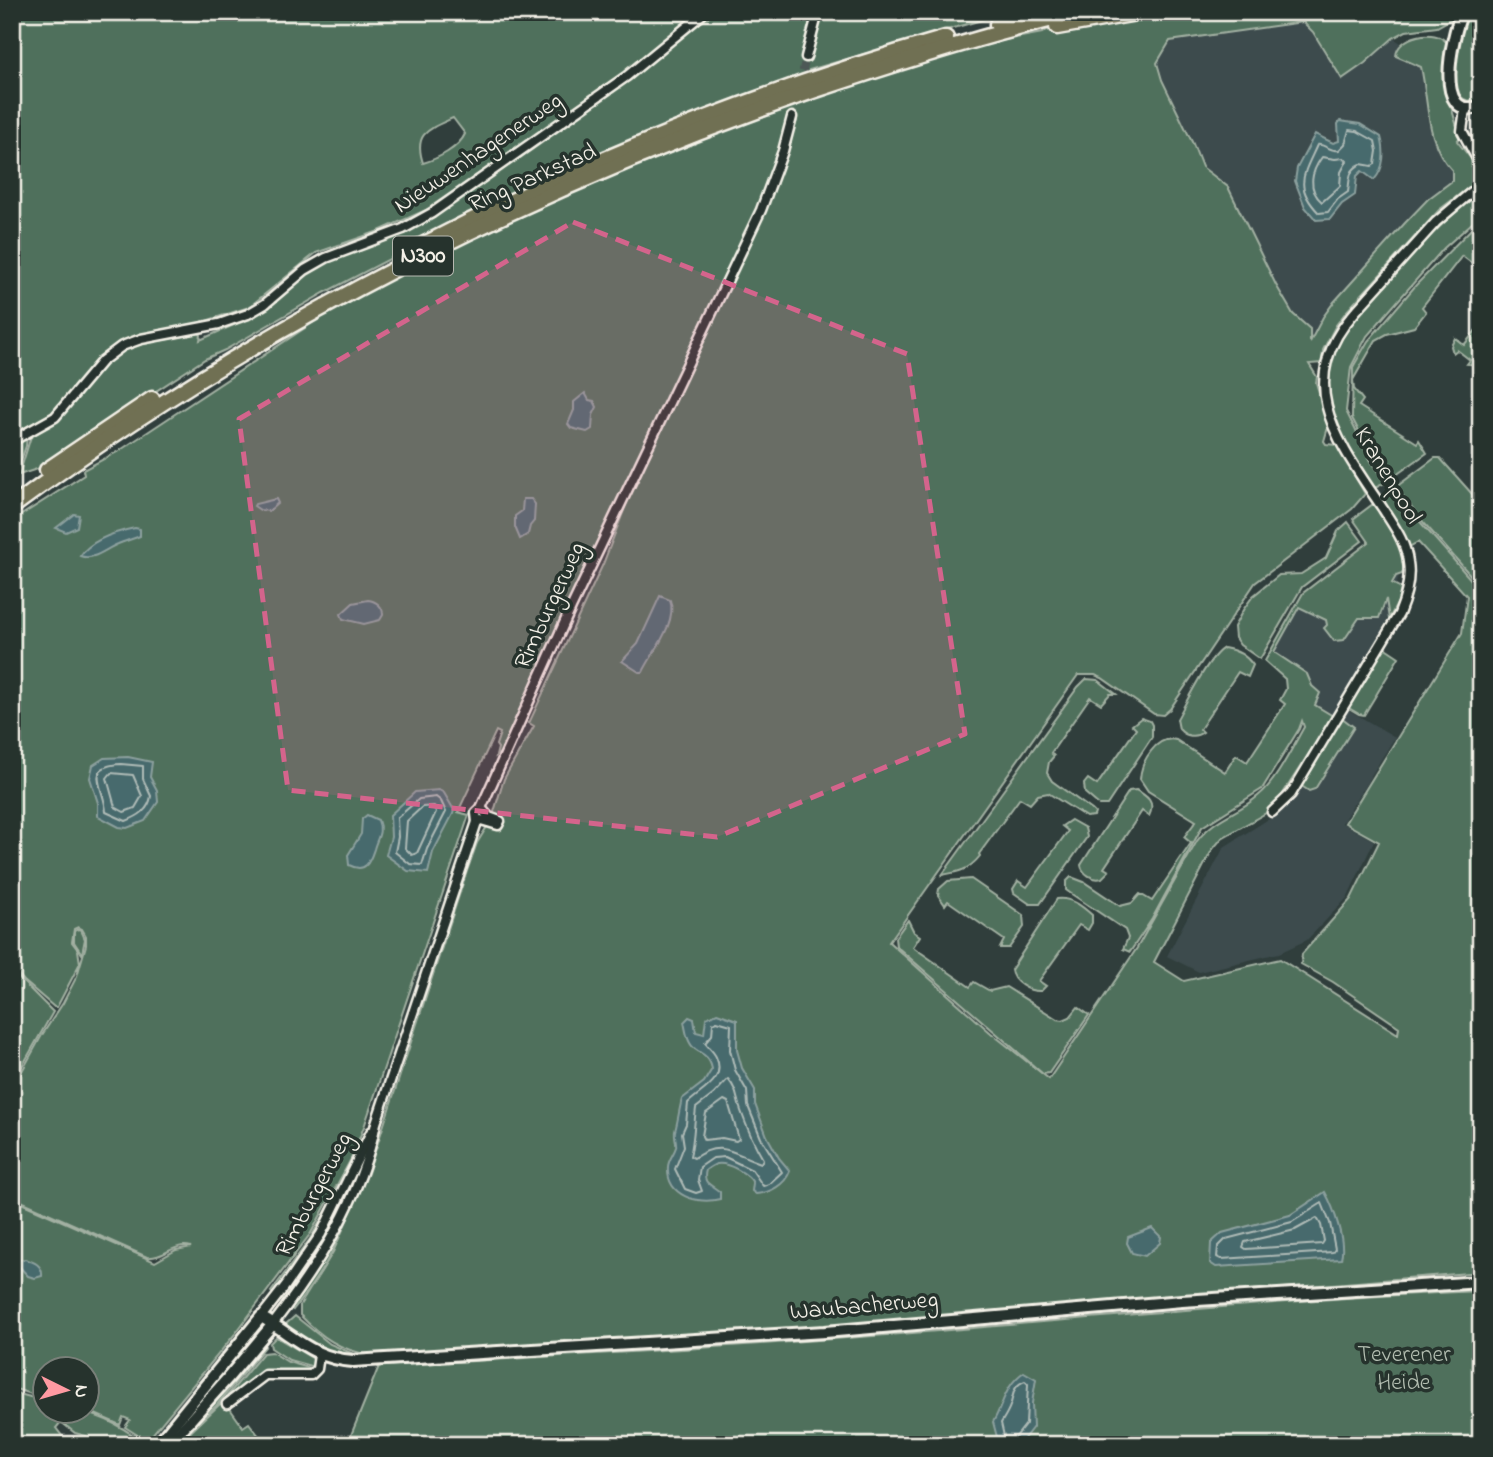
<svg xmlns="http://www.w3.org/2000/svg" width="1493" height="1457" font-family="'Indie Flower',sans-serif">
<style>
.built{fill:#3c4b4d}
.green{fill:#4f705b;stroke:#a2b0a2;stroke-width:2;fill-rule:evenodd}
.water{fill:#476a6d;stroke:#8ca09e;stroke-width:2}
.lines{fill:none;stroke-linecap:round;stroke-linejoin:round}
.shore{stroke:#afbbb7;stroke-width:2}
.street-tunnel{stroke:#4d5956;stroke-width:8;stroke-dasharray:8 4;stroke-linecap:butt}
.street-casing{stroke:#f4f1e8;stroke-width:13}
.secondary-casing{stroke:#f4f1e8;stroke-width:16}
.highway-casing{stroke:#f4f1e8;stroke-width:19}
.street{stroke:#26332d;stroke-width:8}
.secondary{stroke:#26332d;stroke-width:10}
.highway{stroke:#706f52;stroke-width:14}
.marked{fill:#d4648c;fill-opacity:0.2;stroke:#d4648c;stroke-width:5;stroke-dasharray:14 9;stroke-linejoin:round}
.labels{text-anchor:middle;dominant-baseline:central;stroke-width:7;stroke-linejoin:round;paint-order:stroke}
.shield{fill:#26332d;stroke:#b6b8b0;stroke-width:2}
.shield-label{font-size:23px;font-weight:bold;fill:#f4f1e8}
.street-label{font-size:24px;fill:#f4f1e8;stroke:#26332d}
.park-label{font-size:24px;fill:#b2bdb0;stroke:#26332d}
</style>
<rect width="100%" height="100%" fill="#303e3c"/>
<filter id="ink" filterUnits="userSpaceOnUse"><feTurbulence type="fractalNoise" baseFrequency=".0143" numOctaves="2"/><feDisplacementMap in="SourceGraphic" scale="14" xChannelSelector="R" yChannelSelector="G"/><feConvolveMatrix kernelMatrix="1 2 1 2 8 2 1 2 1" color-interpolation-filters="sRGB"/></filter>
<g filter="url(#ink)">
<g class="built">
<polygon points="1303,22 1313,32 1365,63 1393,38 1401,43 1396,51 1403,61 1421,67 1425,84 1428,122 1445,162 1452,169 1454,175 1452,181 1428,199 1405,223 1334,302 1323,317 1309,344 1310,329 1293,314 1276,285 1228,187 1202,167 1193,144 1162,80 1157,63 1170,40"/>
<polygon points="1400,570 1390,615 1333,715 1327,716 1312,705 1270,656 1305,594"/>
<polygon points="1345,708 1395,737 1342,823 1374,841 1347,898 1307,940 1279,953 1199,972 1167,956 1224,847 1275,815 1286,805"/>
</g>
<g class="green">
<path d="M12,12H813L810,35L803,55H810C816,46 818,25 821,12H1009L809,70V73L451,227L324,293L225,350L205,359L37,469L19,475L32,433L63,413L102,365L128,347L199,333L201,335L200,340L236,324L261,309L302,274L342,254L395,235L528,143L525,142L426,210L379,231L316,253L249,307L181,329L118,346L58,410L12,438ZM453,118L465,134C459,148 437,159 423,163C413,133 429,129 453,118Z"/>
<path d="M1098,12H1453L1451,19L1437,27L1406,31L1393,38L1365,63L1342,79L1313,32L1303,22L1170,41L1157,63L1162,80L1193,144L1202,167L1228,187L1276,285L1293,314L1310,329V342L1323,317L1334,302L1405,223L1428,199L1452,181V170C1425,143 1429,101 1421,67L1396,56C1397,36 1436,27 1447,43L1448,96L1460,137L1457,141L1480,170L1481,178L1439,210L1346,312L1336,325L1323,350L1322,363L1309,364L1317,377L1316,383L1329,424L1324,441L1326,444L1337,445L1365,494L1352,509L1255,583L1170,709L1163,715L1154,714L1102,678L1095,675H1078L889,942L991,1033L1049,1079L1137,948L1197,841C1216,816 1236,815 1258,796C1276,782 1292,748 1304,727L1302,721L1299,729L1262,789L1202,827L1152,919L1130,952L1123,949L1128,938L1125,930L1070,893L1066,890V882L1071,877L1084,882L1120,906L1132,903L1140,894L1152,901L1191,843L1184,837L1196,821L1148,791L1140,779C1141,762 1156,735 1176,740L1225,772L1236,755L1247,762L1285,704L1280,700L1286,689L1285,679L1265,661L1303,593L1369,542L1353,519L1373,504C1386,521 1413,551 1402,574L1396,576L1392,583L1401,588L1398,602L1389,619L1386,599L1379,618H1359L1344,640L1334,641L1324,628L1327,625L1326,620L1299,607L1274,652L1307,674L1312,686L1320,693L1315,705L1333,716L1273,809L1222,838L1212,850L1154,962L1184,981L1280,959L1398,1034L1399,1027L1333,982L1301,964L1302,954L1351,899L1379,842L1345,823L1462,633L1467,596L1418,542L1409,547L1402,530L1380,499L1392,490L1481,591V1272L962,1314L837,1326L370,1355C340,1350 321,1337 300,1315V1305L333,1252L368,1173L467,871L477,843L488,825H490L504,779L534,726L529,723L603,564L628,500L771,198C781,171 788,146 797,121L796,116H794L767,189L522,708L501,752L496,756L498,748L496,745L500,733L496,731L458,812L469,815L365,1124L351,1159L311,1233L235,1334L147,1441L125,1427L130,1420L123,1417L120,1425L88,1411V1370H46L45,1398L12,1388V1199L155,1262L176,1250L191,1247C174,1242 164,1259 147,1257L12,1197V1089L42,1035L63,1003L77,976L86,945V936L82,929L78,927L74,929L72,942L78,950L80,963L57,1007H54L24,981L12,967V732L15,731L12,729V691L14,694L16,692L12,684V521L84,475L83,470L119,451L317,320V317L453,244L682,144L898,69L1000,41L1042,33L1055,25L1054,22Z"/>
<path d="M1464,12H1481V19L1473,20L1480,51L1481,82L1475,84L1478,100C1437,109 1459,33 1464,12Z"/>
<path d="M1481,189V215L1444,248L1367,336L1351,367L1346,411L1373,465L1385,481V483L1373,489C1356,465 1328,423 1327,393C1327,380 1328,363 1333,351C1343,329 1360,313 1375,296C1408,257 1443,222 1481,189Z"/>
<polygon points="1481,219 1481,256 1473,264 1462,256 1422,307 1426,312 1414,327 1387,334 1376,340 1353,380 1354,389 1363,400 1359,406 1417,443 1419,440 1427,453 1389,480 1377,466 1352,418 1353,367 1368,341 1416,285"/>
<polygon points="1481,324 1481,365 1467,364 1470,360 1457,350 1453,353 1451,346 1455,338 1464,345"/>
<polygon points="27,436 26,446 15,477 12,478 12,444"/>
<polygon points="1435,458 1440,458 1481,504 1481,587 1424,523 1396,487"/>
<polygon points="1348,522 1362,541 1302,587 1260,659 1240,645 1235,638 1234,627 1243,610 1253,596 1279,575 1301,574 1326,558 1338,531"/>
<polygon points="1384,647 1399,657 1364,715 1359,714 1347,707"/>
<path d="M1224,648C1237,650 1246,655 1253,665L1248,677L1238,672L1200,729L1203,732C1195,738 1186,737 1179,729L1177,719C1186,703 1209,655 1224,648Z"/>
<path d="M1086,679L1098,680L1116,694H1110L1101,704L1090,697L1051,753L1054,756L1049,762L1047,773L1052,781L1092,810L1095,813L1094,816L1086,817L1048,793L1038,795L1030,804L1020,798L979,854L980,856C969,870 959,872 942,875L1078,687Z"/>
<polygon points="1341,717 1354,727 1315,789 1309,791 1300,785"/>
<polygon points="1141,718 1150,721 1152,725 1152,737 1107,805 1099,805 1085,793 1084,784 1088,779 1097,785 1136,729 1132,725"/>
<path d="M1136,790C1147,796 1156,802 1149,816L1142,811L1104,868L1109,871L1102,878C1093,881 1082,873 1081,865L1129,791Z"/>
<polygon points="1071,820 1085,828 1087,837 1040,904 1030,904 1014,893 1013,889 1018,881 1027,887 1068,831 1062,826"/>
<polygon points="971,879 1023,915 1024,927 1009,948 1000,948 1004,940 948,901 945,905 938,895 939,889 948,881"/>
<path d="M1057,899C1071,897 1082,906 1092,915V923L1088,930L1079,925L1039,981L1046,986L1041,991C1029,992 1012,982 1011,970Z"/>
<polygon points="908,920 914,932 920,936 913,947 970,987 974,982 990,991 1006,987 1057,1019 1063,1020 1070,1017 1078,1007 1089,1015 1049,1073 1043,1074 896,946 895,938"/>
<polygon points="78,929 81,930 85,939 82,954 74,942 74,931"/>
<polygon points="12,971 53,1012 12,1084"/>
<polygon points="368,1145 349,1196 323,1248 286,1304 281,1300 329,1230"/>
<polygon points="338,1190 315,1238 274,1295 271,1292 310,1239"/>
<path d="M345,1217C340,1247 312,1286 293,1310L289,1307Z"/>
<path d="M1481,1291V1445H347L379,1366C566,1356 752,1346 938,1331C1119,1316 1300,1298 1481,1291Z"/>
<path d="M295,1316L330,1344L356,1355L355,1357C330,1354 301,1344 286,1324Z"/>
<polygon points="276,1337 312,1358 315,1362 314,1367 289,1360 271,1348 270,1343"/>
<polygon points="260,1343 265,1347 216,1406 174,1445"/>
<polygon points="272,1352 288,1362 313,1369 310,1372 270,1371 226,1403 243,1427 249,1423 266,1445 177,1445 223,1401 263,1353"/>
<path d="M12,1392L45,1401L46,1412C56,1412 69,1410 80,1412C101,1415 130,1430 144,1445H91L86,1436L75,1433L61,1422L56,1428L62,1436L63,1445H53L51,1441L43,1445H12Z"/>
</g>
<g class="water">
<path d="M1340,121L1360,124L1381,137C1385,151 1385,168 1374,180L1362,171L1357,176L1355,195L1342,204L1330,219L1316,220L1305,207L1295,181L1297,168L1315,134L1333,143L1339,141L1338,124Z"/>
<polygon points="585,393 589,400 594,401 597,407 593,415 592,429 587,432 571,428 568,424 574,410 574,402"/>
<polygon points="276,499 278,503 269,511 260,510 254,506 255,504"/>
<polygon points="523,499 531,499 535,504 534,521 530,526 528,534 520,539 515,527 515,516 522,511"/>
<polygon points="74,514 79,515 77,527 66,532 56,528"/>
<path d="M135,528L140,529V536C133,539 125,541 118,544C105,549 94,561 80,556C92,539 115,532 135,528Z"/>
<path d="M660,596L670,600C678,622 652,653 643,672H639L622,661L638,644Z"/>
<path d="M368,600C376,601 383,606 383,615L380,620L364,624L343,619L341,614L353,603Z"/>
<polygon points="128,757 152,762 150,777 157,790 158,802 145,821 127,828 119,827 98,816 98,803 90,778 93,765 104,758"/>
<polygon points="439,790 444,793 454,810 453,814 433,852 428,873 408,871 386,855 391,837 390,815 415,792"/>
<path d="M367,815L378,820C383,832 377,838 374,849C370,861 366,874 349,865L348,855L361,834L362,819Z"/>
<path d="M717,1013L737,1020V1050L742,1068L755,1090V1104L767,1136L779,1158L790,1171C785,1185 770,1193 756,1194L752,1191L753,1183C749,1174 727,1162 717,1164C713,1165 710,1167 706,1170C702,1184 711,1184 720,1192V1199C698,1205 666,1196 668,1167C668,1160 674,1154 676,1147C677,1142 674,1137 675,1131C678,1121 679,1110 682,1099L704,1082L712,1069C708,1050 696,1055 690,1043C686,1036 686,1030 684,1022L689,1017L694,1019L696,1032L704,1034L706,1018Z"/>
<path d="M1325,1192C1334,1208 1346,1242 1341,1259L1216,1267L1210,1263L1211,1243L1222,1233L1290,1215Z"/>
<polygon points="1152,1228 1161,1237 1160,1243 1145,1256 1132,1253 1127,1243 1128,1237"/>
<path d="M25,1259C34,1262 43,1265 42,1276L35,1278L28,1276L16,1263L18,1260Z"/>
<path d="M1024,1372L1036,1379L1032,1403L1033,1427L1019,1445H1007L998,1441L993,1422C1004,1403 1005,1385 1024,1372Z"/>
</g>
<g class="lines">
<g class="shore">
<path d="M1349,130L1357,131L1375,141L1377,151L1375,164L1372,166L1361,164C1348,170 1350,179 1348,192L1338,199L1328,212L1319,213C1293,186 1304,174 1317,145C1324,143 1330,152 1339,150L1345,144Z"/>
<path d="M1322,157L1335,159L1344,158L1347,161L1341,172L1340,186L1322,202C1307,189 1311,172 1322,157Z"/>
<path d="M121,764L143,766V779L151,796C149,810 139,816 126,821L106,812C105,788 82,766 121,764Z"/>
<polygon points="111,773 133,775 142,796 135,808 124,812 115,807 107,778"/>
<polygon points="436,797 441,801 446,812 427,849 422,865 410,864 395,852 398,837 397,818 419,799"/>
<polygon points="434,806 436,812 417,853 412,855 405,848 407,821 422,807"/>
<path d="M717,1021L731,1025L730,1050L735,1070L747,1091L748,1106L761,1138L782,1172L769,1184L763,1186L752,1170L725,1157L713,1158L700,1167L698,1180L702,1191L696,1193L685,1189L675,1169L684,1146L682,1133L686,1124L688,1103C701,1090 727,1080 716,1057C714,1052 708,1047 705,1043L712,1035L713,1023Z"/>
<path d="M728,1079C738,1091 736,1098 741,1111C747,1128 754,1144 763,1159L761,1163C735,1155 722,1138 694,1158L690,1156C694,1141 694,1124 696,1108L714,1094Z"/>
<polygon points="724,1100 728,1102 739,1139 736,1141 722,1138 704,1140 702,1136 706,1113"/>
<polygon points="1322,1203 1330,1223 1335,1249 1333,1252 1221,1259 1217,1257 1218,1247 1226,1239 1292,1222"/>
<polygon points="1317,1218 1321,1225 1324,1241 1322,1244 1246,1249 1243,1247 1245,1242 1295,1230"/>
<path d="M1006,1445L1001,1423C1004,1418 1008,1412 1010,1406C1014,1395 1012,1386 1025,1381L1028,1384L1026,1424L1015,1438L1014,1445"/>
</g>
<polyline class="street-tunnel" points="800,83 806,57"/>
<defs>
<g id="street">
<polyline points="806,57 818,12"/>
<polyline points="1465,109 1462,131 1481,166"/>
<polyline points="12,441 55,417 102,361 122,346 141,339 219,324 248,314 265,304 305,270 326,258 403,229 432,213 627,76 705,12"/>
<path d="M1272,812L1291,794L1399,614C1406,597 1411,580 1408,562C1406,542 1393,525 1383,509C1339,443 1291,384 1355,312L1436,222L1481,184"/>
<polyline points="477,822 481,820 498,825 500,821 489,817 481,808"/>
<polyline points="261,1317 286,1285 321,1234 371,1132"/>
<path d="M273,1324C319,1264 361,1198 376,1123L477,822L476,813L481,808L571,608L761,210L783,151L792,117"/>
<polyline points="227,1404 265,1375 311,1375 317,1369 319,1355"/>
</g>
<g id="secondary">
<path d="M1462,12C1452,35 1432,124 1481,106"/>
<path d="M157,1445L261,1317C295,1336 311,1358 353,1361L825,1332L1182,1301L1481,1282"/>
<polyline points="168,1445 227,1379 273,1324"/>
</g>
<g id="highway">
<polyline points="997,24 1028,12"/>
<polyline points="1057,27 1142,12"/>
<path d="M413,250C582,162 763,90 946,38"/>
<polyline points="47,470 152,399"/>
<path d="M12,507C254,327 528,189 813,91C902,61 991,33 1082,12"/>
</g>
</defs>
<use href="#street" class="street-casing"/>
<use href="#secondary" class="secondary-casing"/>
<use href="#highway" class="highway-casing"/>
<use href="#street" class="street"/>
<use href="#secondary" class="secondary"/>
<use href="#highway" class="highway"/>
</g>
</g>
<path class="marked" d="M573,222L907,354L965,734L717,837L288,790L239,419Z"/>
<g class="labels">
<rect class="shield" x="393" y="236.5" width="60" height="39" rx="5"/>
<g class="shield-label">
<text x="423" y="256">N300</text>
</g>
<g class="street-label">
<text transform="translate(479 154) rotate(-34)">Nieuwenhagenerweg</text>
<text transform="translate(533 179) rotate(-24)">Ring Parkstad</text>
<text transform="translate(1387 476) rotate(59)">Kranenpool</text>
<text transform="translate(551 606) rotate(-65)">Rimburgerweg</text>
<text transform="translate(315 1195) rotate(-62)">Rimburgerweg</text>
<text transform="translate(864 1307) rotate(-5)">Waubacherweg</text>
</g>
<g class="park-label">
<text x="1404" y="1355">Teverener<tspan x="1404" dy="28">Heide</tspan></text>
</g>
</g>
<rect width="1493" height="1457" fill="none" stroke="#26332d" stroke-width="42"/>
<rect x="21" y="21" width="1451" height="1415" fill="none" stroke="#f4f1e8" stroke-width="2.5" filter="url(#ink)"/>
<g transform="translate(66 1390) rotate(95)"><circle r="33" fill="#26332d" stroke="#787f78" stroke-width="2"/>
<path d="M0-5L12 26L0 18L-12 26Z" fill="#ff9aa2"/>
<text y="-10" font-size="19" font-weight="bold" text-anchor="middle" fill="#f4f1e8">N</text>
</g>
</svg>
